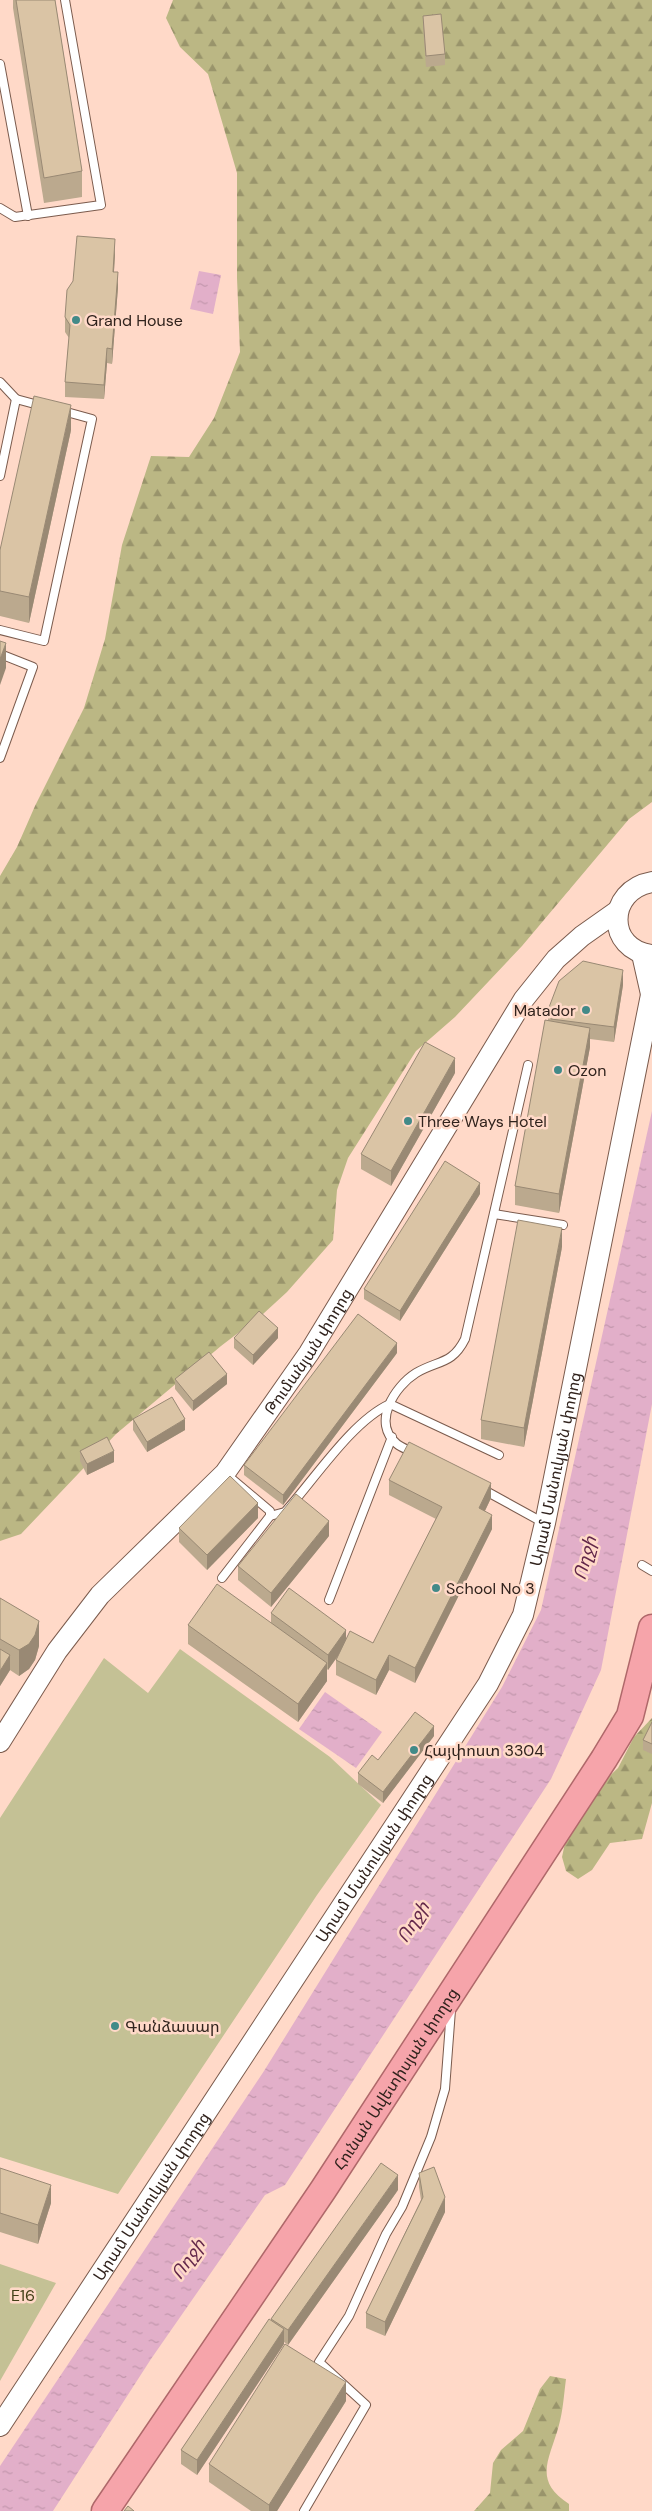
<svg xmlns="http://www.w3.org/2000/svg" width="652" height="2511" font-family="'DM Sans','Noto Sans Armenian',sans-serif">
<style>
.forest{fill:url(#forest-firs)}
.green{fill:#c4c195}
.water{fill:url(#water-ripples)}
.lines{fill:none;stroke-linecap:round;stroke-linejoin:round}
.service-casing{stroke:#7b5b4d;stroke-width:10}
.tertiary-casing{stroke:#7b5b4d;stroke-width:22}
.trunk-casing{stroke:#af686a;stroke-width:29}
.service{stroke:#fff;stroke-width:8}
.tertiary{stroke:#fff;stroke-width:20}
.trunk{stroke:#f6a4aa;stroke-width:26}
.wall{fill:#bba98e}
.shaded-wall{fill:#998974}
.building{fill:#dac4a5;stroke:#998974}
.poi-dot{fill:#428a88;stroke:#ffd9c8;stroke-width:2}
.labels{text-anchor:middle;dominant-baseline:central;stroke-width:5;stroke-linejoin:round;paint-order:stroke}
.poi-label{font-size:16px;fill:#31231d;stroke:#ffd9c8;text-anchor:start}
.street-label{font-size:16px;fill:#31231d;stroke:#ffd9c8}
.park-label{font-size:16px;fill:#423e16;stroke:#ffd9c8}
.water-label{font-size:18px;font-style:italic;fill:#63274a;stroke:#ffd9c8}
</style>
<defs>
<pattern id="forest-firs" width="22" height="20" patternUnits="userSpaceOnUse" patternTransform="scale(1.25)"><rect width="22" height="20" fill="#bbb784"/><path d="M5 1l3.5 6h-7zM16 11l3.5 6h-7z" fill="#99946b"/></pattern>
<pattern id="water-ripples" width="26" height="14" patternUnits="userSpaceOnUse" patternTransform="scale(1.25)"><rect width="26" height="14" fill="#e2afc9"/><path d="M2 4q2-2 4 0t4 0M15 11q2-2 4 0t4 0" fill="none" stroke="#c296ac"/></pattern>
</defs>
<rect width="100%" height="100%" fill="#ffd9c8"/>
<g class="forest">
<polygon points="173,0 652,0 652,802 629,819 522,946 455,1017 416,1051 348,1158 337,1190 333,1240 287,1292 263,1314 221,1346 116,1434 21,1534 0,1541 0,876 17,847 35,806 84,708 105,639 122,545 151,456 189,457 214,418 240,352 237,278 237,173 208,74 180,47 166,18"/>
<polygon points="652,1718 652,1803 642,1839 610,1843 592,1870 578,1879 566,1871 562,1857 565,1843 596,1789 618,1768 634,1737"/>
<path d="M550,2376L566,2379C564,2394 563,2411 559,2425C550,2459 532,2480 569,2504V2511H474L490,2493L493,2463L501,2450L523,2431L540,2389Z"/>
</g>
<g class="green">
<polygon points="180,1649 330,1757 381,1805 317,1895 118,2194 0,2157 0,1818 104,1658 148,1693"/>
<polygon points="0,2264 56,2283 0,2381"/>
</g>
<g class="water">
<polygon points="199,271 221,275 213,314 190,309"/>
<polygon points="652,1111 652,1404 601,1670 551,1779 285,2185 265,2195 151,2359 53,2511 0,2511 0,2466 264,2071 502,1687 541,1610"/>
<polygon points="325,1692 382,1732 356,1768 299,1729"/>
</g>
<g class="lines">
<defs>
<g id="service">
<polyline points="0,64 28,216"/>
<polyline points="0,208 15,217 101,205 65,0"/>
<polyline points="0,382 16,399 42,406"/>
<polyline points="0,476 16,399"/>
<polyline points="0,630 44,641 92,419 63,411"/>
<polyline points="0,654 33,667 0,758"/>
<polyline points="494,1214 563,1225"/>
<path d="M414,1453C409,1450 402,1448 397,1444C371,1423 395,1386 416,1373C438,1360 452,1365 465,1339L528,1065"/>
<polyline points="484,1490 544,1523"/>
<path d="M270,1516L285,1512C314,1480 352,1421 390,1404L499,1455"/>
<polyline points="642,1565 652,1571"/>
<polyline points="222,1578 270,1516 270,1511 232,1479"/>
<polyline points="329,1600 392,1437"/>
<polyline points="304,2511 366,2405 319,2362 349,2316 386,2234 402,2207 431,2137 445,2089 451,2010"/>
</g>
<g id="tertiary">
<path d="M652,882C606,890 606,950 652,955"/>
<polyline points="642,954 651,994"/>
<path id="s1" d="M0,1742L57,1651L100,1595L225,1473L309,1353L524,999L556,959L582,936L616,912"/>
<path id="s2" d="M0,2426L488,1684L523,1615L545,1523L652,990"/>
</g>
<g id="trunk">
<path id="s3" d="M105,2511L323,2190L604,1759L630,1716L652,1628"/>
</g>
</defs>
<use href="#service" class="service-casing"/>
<use href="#tertiary" class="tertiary-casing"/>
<use href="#trunk" class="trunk-casing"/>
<use href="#service" class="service"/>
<use href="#tertiary" class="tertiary"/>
<use href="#trunk" class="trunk"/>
</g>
<g class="wall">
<polygon points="13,0 55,0 82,171 82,197 44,203 13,8"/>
<polygon points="423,16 445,54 445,65 426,67 423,26"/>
<polygon points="115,253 114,272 118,287 112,364 107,363 104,399 65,397 65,382 69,338 65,332 65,317"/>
<polygon points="71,430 29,623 0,616 0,550"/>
<polygon points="623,985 614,1042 590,1039 590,1047 559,1213 515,1205 515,1186 548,1020 548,1010"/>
<polygon points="455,1073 391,1186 361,1169 361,1154"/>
<polygon points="480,1194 400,1321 364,1299 364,1289"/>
<polygon points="562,1247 524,1447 481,1439 481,1420"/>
<polygon points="234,1338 278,1338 253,1365 234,1348"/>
<polygon points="397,1353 283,1505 244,1475 244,1465"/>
<polygon points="175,1379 227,1384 193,1411 175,1389"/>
<polygon points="133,1419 185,1430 147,1452 133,1430"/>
<polygon points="80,1451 114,1462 87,1475 80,1461"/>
<polygon points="389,1480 491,1498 485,1511 492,1529 415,1683 389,1670 376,1695 336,1675 336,1660 338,1656 328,1670 327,1669 327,1681 298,1722 188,1644 188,1625 271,1622 271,1613 346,1639 373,1643 436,1519 389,1495"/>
<polygon points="258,1518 207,1570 179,1542 179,1528"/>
<polygon points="329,1536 271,1607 238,1580 238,1566"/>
<polygon points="0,1598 39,1646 35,1660 29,1669 19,1676 10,1670 0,1686"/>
<polygon points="652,1722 652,1754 643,1750 643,1740"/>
<polygon points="434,1736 383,1803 358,1784 358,1773 378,1760"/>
<polygon points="0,2168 51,2203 38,2244 0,2232"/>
<polygon points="419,2173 445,2212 385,2336 366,2328 366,2313 421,2200 419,2187"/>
<polygon points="398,2190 288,2345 284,2342 284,2344 197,2475 181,2464 181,2450 271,2321 271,2319"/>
<polygon points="346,2401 277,2511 251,2511 209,2482 209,2464"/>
</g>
<g class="shaded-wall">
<polygon points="115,239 115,253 113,287 113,272"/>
<polygon points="118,272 118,287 112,364 112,349"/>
<polygon points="107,348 107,363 104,399 104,385"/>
<polygon points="71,405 71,430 29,623 29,597"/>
<polygon points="6,643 6,668 0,685 0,659"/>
<polygon points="623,970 623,985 614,1042 614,1027"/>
<polygon points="590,1028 590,1047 559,1213 559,1194"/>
<polygon points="455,1058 455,1073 391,1186 391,1171"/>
<polygon points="480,1183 480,1194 400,1321 400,1311"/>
<polygon points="562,1228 562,1247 524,1447 524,1428"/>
<polygon points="278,1328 278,1338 253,1365 253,1355"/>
<polygon points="397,1343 397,1353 283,1505 283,1495"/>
<polygon points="227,1374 227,1384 193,1411 193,1401"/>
<polygon points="185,1419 185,1430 147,1452 147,1442"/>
<polygon points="114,1451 114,1462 87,1475 87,1464"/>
<polygon points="491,1483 491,1498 479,1523 479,1508"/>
<polygon points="258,1503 258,1518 207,1570 207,1555"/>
<polygon points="492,1515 492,1529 415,1683 415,1668"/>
<polygon points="329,1521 329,1536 271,1607 271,1593"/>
<polygon points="39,1621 39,1646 35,1660 29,1669 19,1676 19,1650"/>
<polygon points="346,1630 346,1644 328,1670 328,1655"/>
<polygon points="10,1655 10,1670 0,1686 0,1671"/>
<polygon points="389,1655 389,1670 376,1695 376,1680"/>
<polygon points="327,1663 327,1681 298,1722 298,1704"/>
<polygon points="434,1726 434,1736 383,1803 383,1792"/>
<polygon points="398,2175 398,2190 288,2345 288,2330"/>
<polygon points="51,2185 51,2203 38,2244 38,2225"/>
<polygon points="445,2197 445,2212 385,2336 385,2322"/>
<polygon points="284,2329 284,2344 197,2475 197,2460"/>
<polygon points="346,2382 346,2401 277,2511 269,2511 269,2505"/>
</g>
<g class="building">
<polygon points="16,0 55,0 82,171 44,178"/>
<polygon points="441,14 445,54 426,56 423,16"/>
<polygon points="77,236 115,239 113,272 118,272 112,349 107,348 104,385 65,382 70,325 65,317 67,290 73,281"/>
<polygon points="34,396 71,405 29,597 0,591 0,550"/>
<polygon points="0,641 6,643 0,659"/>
<polygon points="583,961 623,970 614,1027 551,1019 548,1010 559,981"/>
<polygon points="545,1020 590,1028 559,1194 515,1186"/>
<polygon points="425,1042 455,1058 391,1171 361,1154"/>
<polygon points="445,1161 480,1183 400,1311 364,1289"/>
<polygon points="518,1220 562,1228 524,1428 481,1420"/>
<polygon points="259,1311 278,1328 253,1355 234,1338"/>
<polygon points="358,1314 397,1343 283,1495 244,1465"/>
<polygon points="209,1352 227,1374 193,1401 175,1379"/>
<polygon points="172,1397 185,1419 147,1442 133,1419"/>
<polygon points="107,1437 114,1451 87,1464 80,1451"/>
<polygon points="409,1442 491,1483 479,1508 492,1515 415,1668 389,1655 376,1680 336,1660 350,1631 373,1643 442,1507 389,1480"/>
<polygon points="230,1476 258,1503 207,1555 179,1528"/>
<polygon points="296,1494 329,1521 271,1593 238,1566"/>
<polygon points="217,1584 327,1663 298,1704 188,1625"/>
<polygon points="289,1588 346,1630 328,1655 271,1613"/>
<polygon points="0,1598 39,1621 35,1635 29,1644 19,1650 0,1639"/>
<polygon points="0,1649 10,1655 0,1671"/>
<polygon points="415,1712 434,1726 383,1792 358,1773 372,1755 378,1760"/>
<polygon points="652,1722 652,1744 643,1740"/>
<polygon points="381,2163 398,2175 288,2330 271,2319"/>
<polygon points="434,2167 445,2197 385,2322 366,2313 423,2197 419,2173"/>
<polygon points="0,2168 51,2185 38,2225 0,2213"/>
<polygon points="269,2319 284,2329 197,2460 181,2450"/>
<polygon points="285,2344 346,2382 269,2505 209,2464"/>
<polygon points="128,2506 134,2511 124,2511"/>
</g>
<g class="poi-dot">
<circle cx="76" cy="320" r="5"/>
<circle cx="586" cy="1010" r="5"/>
<circle cx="558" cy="1070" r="5"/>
<circle cx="408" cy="1121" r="5"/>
<circle cx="436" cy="1588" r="5"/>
<circle cx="414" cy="1750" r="5"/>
<circle cx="115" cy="2026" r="5"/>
</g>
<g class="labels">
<g class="poi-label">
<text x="86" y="320">Grand House</text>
<text x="576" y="1010" text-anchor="end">Matador</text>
<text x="568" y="1070">Ozon</text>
<text x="418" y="1121">Three Ways Hotel</text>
<text x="446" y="1588">School No 3</text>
<text x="424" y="1750">Հայփոստ 3304</text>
<text x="125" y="2026">Գանձասար</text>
</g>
<g class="street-label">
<text stroke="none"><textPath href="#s1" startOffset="500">Թումանյան փողոց</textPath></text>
<text stroke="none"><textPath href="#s2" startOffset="1115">Արամ Մանուկյան փողոց</textPath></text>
<text stroke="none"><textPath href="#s2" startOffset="680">Արամ Մանուկյան փողոց</textPath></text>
<text stroke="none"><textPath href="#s3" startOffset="521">Հունան Ավետիսյան փողոց</textPath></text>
<text stroke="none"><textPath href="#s2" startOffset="275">Արամ Մանուկյան փողոց</textPath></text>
</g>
<g class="park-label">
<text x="23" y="2295">E16</text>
</g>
<g class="water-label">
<text transform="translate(585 1558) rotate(-75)">Ողջի</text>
<text transform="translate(413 1922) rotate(-58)">Ողջի</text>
<text transform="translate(188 2259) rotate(-55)">Ողջի</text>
</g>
</g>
</svg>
